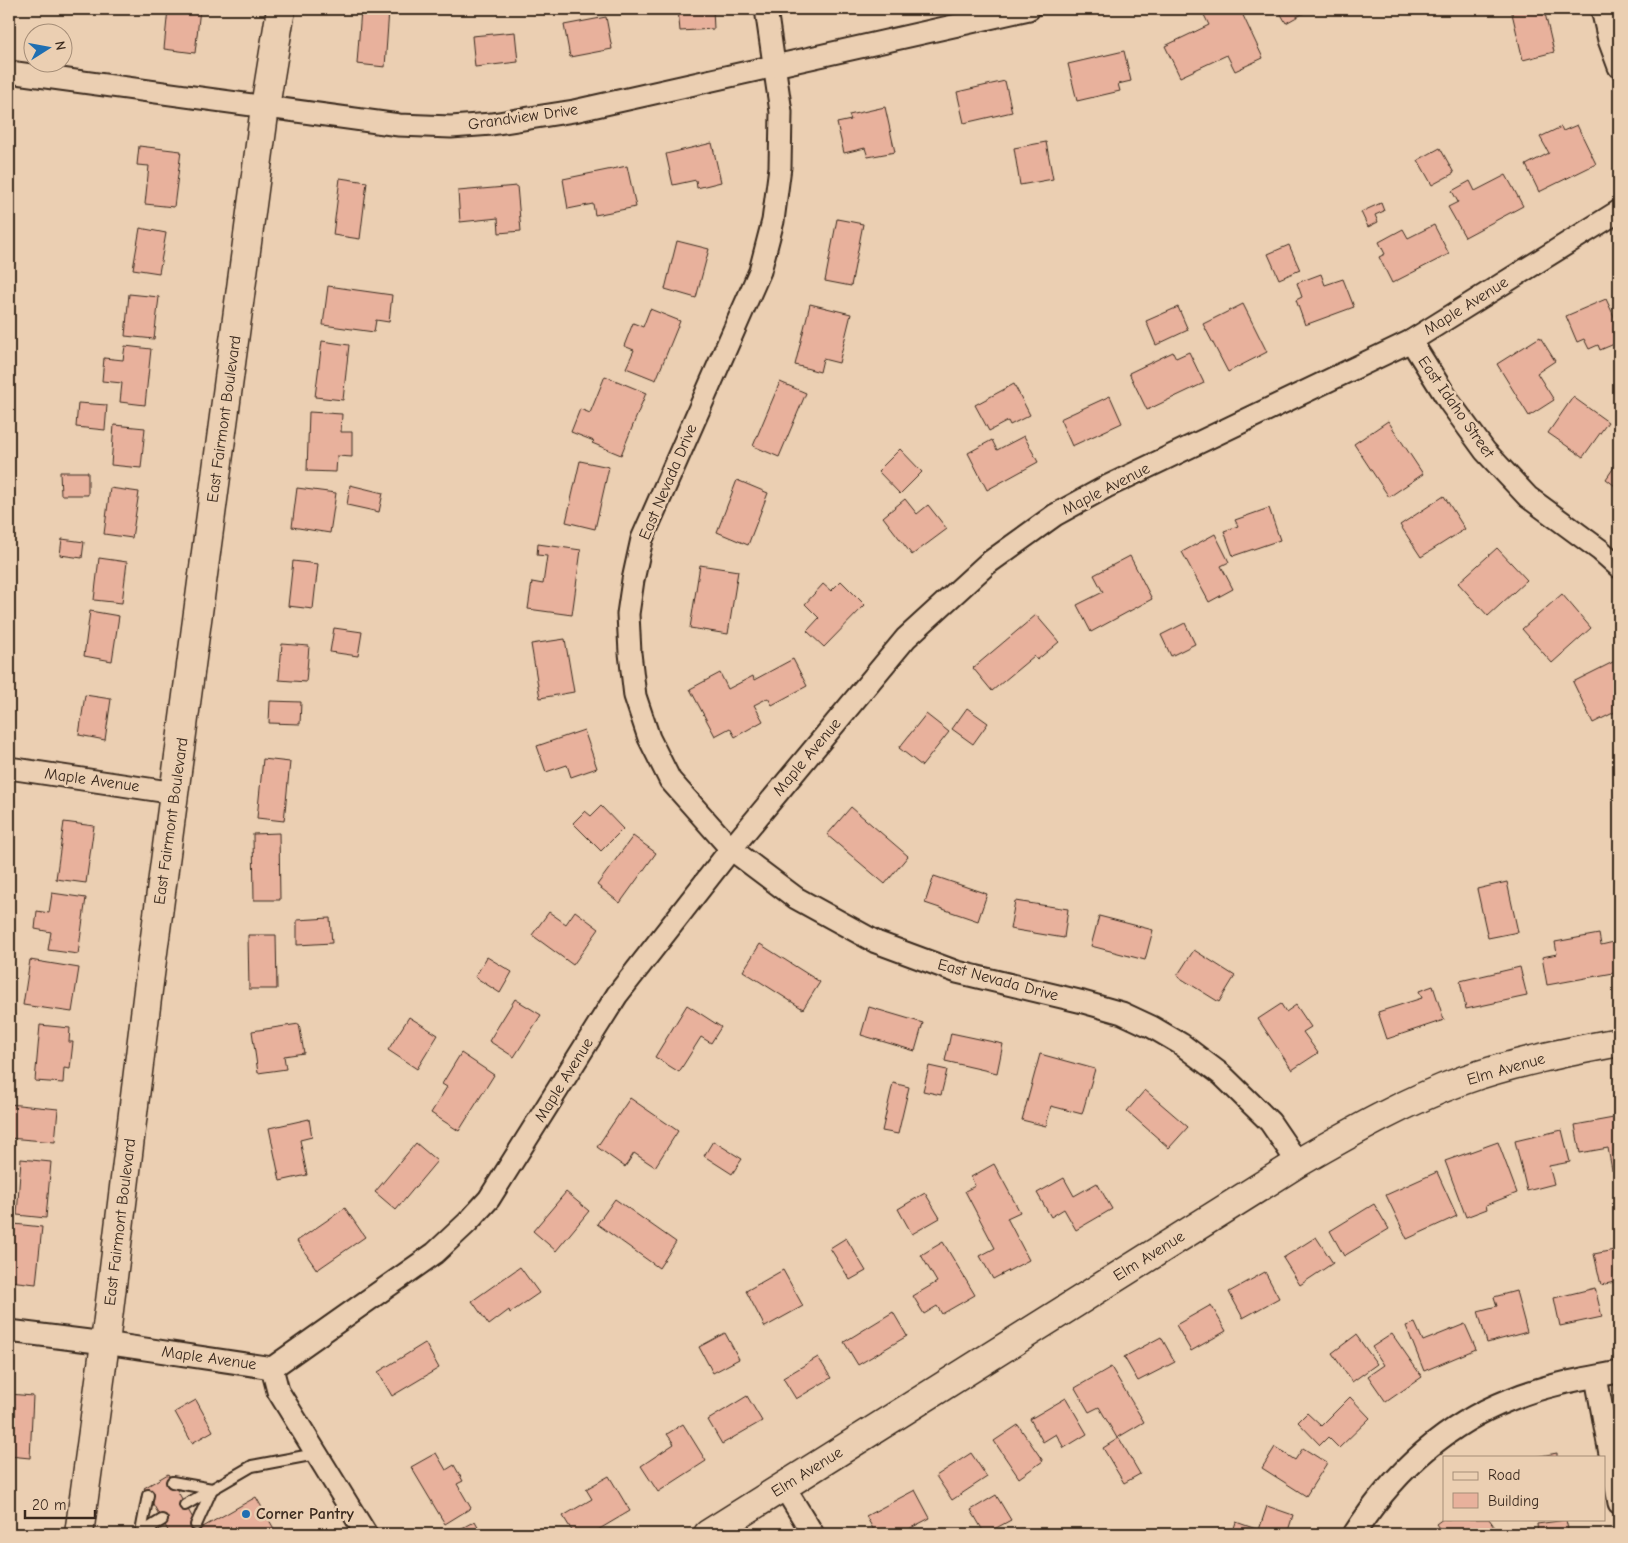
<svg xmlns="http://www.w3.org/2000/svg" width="1628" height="1543" font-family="'Comic Neue',sans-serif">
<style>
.building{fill:#e8b19c;stroke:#3b2a1e}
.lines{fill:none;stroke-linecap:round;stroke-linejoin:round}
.lane-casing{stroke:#3b2a1e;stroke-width:14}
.street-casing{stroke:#3b2a1e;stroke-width:25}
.secondary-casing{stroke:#3b2a1e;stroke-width:31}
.lane{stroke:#ebcfb2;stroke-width:10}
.street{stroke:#ebcfb2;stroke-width:21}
.secondary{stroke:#ebcfb2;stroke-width:28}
.poi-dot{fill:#1f6fb2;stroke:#ebcfb2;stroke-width:2}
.labels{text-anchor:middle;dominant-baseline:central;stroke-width:5;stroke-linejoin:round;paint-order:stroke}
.street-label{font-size:16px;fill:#3b2a1e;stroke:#ebcfb2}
.poi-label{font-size:16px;font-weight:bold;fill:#3b2a1e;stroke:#ebcfb2;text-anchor:start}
</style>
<rect width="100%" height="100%" fill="#ebcfb2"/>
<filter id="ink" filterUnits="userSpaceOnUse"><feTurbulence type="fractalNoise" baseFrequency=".02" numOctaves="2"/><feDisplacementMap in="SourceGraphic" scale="10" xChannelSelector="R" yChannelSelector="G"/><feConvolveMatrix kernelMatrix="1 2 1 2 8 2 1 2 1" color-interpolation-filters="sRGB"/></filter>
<g filter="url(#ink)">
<g class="building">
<polygon points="168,9 200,9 195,53 164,49"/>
<polygon points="361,9 389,10 385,67 357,64"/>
<polygon points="678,9 713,9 714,29 680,31"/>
<polygon points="1201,9 1240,9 1263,58 1235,71 1227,55 1180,77 1165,46 1209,25"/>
<polygon points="1278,9 1311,9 1286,23"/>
<polygon points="1511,9 1544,9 1554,52 1523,60"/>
<polygon points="606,17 612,49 570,57 564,25"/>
<polygon points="515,32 518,62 475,67 472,36"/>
<polygon points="1124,51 1131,81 1118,84 1120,91 1077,101 1068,64"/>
<polygon points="1005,81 1012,112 964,123 957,92"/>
<polygon points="885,107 895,152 868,157 865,148 844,153 837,123 851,120 849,115"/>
<polygon points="1577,125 1596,164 1539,192 1526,165 1549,153 1540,137 1561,127 1563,131"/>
<polygon points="1046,142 1053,179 1020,185 1014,148"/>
<polygon points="712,143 721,182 697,188 696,180 673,185 666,154"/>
<polygon points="139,146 181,151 174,207 145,204 149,166 137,165"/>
<polygon points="1440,148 1454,173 1432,185 1418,160"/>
<polygon points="627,166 636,207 595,215 593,204 568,209 563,179"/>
<polygon points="1506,175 1523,206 1465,237 1448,207 1458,202 1452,191 1470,181 1475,191"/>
<polygon points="340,178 367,182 360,239 333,235"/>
<polygon points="517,186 521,231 499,233 498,218 460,222 458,191"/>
<polygon points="1381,203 1384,211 1375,215 1378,222 1368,227 1361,212"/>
<polygon points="837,219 863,224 851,286 825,281"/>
<polygon points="1434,225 1449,254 1392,283 1379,257 1385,254 1379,242 1403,229 1408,238"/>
<polygon points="140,228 166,233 159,273 133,269"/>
<polygon points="677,241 709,249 696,298 665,289"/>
<polygon points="1289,245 1300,270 1279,279 1268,254"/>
<polygon points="1321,274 1325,285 1343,279 1354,307 1305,325 1296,300 1302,297 1297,283"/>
<polygon points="328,286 392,295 389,322 376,320 374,332 323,325"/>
<polygon points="129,294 159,297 154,339 125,336"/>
<polygon points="1606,299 1619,327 1619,342 1600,350 1598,345 1589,349 1584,339 1577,342 1566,316"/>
<polygon points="810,304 851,314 839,363 823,359 820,372 795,365"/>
<polygon points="1243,304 1267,352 1228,372 1203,324"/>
<polygon points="1178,307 1188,330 1156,345 1146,321"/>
<polygon points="650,309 680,321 656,380 626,368 634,350 624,346 633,323 643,327"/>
<polygon points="1540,337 1555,361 1537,373 1554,400 1529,416 1497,364"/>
<polygon points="322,341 349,345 343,400 315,397"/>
<polygon points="125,346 151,349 145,405 120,402 122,383 102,381 104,358 123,360"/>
<polygon points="1173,352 1176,358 1189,352 1204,383 1147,410 1129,373"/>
<polygon points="605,376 646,393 621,455 592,443 594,441 571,432 580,409 590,413"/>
<polygon points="780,382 806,393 779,457 753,446"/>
<polygon points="1014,384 1030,415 1010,425 1008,421 989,431 975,405"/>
<polygon points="1110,396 1122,423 1072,446 1060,419"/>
<polygon points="1573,397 1608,422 1583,457 1548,433"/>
<polygon points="78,403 107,405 105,430 76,427"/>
<polygon points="309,412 342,414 341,432 352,432 352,457 337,456 336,472 307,471"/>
<polygon points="1388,421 1423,474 1389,497 1354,444"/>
<polygon points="114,425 145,428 141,468 111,465"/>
<polygon points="1024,436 1038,462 987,490 968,453 992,440 997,450"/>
<polygon points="900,449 922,472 900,494 878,471"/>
<polygon points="1619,460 1619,489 1606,479"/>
<polygon points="580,461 609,467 595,529 566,522"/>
<polygon points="60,472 88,472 88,495 61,495"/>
<polygon points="737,480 768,493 748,545 717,532"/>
<polygon points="350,485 383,493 379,512 347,505"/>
<polygon points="110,488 139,492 132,538 104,534"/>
<polygon points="297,488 336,493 330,533 292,527"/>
<polygon points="1444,496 1465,529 1421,557 1400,525"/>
<polygon points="905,499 917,514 928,505 947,529 912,555 883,517"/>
<polygon points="1269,508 1280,540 1233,556 1224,531 1238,526 1235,520"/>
<polygon points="1215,534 1229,562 1221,566 1233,589 1209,602 1182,552"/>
<polygon points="62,539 84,542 82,558 60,555"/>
<polygon points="538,544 581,550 572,615 528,609 532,582 543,584 547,556 537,555"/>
<polygon points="1497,548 1527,580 1488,616 1458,583"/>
<polygon points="1130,556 1152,599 1091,632 1077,605 1103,592 1094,575"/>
<polygon points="99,558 127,562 122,603 94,600"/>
<polygon points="293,561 318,564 313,609 288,606"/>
<polygon points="700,565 738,571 728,634 690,628"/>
<polygon points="841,581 865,605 824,647 807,631 819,618 805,604 823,584 831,591"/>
<polygon points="1562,594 1591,628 1552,663 1522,629"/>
<polygon points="90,611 119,616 112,661 84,656"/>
<polygon points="1036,615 1059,642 1037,660 1034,656 992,691 973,668"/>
<polygon points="1185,623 1195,644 1171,656 1161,635"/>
<polygon points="334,628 362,632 358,656 330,652"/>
<polygon points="565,639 574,692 540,698 531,644"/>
<polygon points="282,644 309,646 306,682 279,680"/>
<polygon points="793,659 807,686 772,705 768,698 754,705 763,721 735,737 730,728 715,736 690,689 720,673 728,689 753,676 754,680"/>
<polygon points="1619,659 1619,710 1593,723 1573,682"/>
<polygon points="85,695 111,699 105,740 79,735"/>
<polygon points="270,701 301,702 300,724 269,723"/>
<polygon points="967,708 988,723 973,744 952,729"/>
<polygon points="926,714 949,732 922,766 899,748"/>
<polygon points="584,730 597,768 571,777 567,765 546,772 537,746"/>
<polygon points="263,759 290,762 284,821 257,818"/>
<polygon points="601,806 623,829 601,851 573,823 585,811 591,816"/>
<polygon points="851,807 908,856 885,884 827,835"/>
<polygon points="64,822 94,826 86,883 56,879"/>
<polygon points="279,833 280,900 254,900 253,834"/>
<polygon points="9,834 15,834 12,862 9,861"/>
<polygon points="633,836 656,853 620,903 597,885"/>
<polygon points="934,876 987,894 978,921 925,903"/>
<polygon points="1507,882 1518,932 1488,938 1477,889"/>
<polygon points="52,893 86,898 78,954 48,950 51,932 35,929 37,911 49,913"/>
<polygon points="1015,901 1068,909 1064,938 1010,929"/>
<polygon points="575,911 599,929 573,965 532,935 549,912 566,924"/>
<polygon points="1099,916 1153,930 1145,960 1091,946"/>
<polygon points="330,918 332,943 297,945 297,920"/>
<polygon points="1599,934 1601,945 1614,942 1619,972 1547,985 1542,957 1557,954 1555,942"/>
<polygon points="248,935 276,935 277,989 249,989"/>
<polygon points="760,944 820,982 803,1009 743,971"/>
<polygon points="1194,950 1235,976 1219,1002 1177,976"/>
<polygon points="487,957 512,972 500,993 475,977"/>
<polygon points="30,960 79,968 72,1012 23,1005"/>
<polygon points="1520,967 1527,996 1466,1009 1460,981"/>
<polygon points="1433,986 1444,1020 1387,1039 1378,1012 1422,998 1419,991"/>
<polygon points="515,999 541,1015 514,1057 489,1041"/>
<polygon points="1281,1004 1286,1012 1296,1005 1311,1027 1303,1032 1318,1053 1292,1070 1258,1019"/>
<polygon points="687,1005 721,1027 711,1043 701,1037 679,1072 655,1057"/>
<polygon points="869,1007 923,1023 915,1051 861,1035"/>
<polygon points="409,1017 438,1035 417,1069 388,1050"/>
<polygon points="299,1024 304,1053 284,1056 286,1069 258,1073 252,1031"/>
<polygon points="40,1025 70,1028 69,1042 73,1042 70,1069 64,1068 63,1083 35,1081"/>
<polygon points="951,1033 1003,1044 997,1073 945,1061"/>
<polygon points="461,1053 494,1075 459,1131 431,1113 447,1087 442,1084"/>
<polygon points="1040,1054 1095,1069 1082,1114 1051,1106 1046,1126 1022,1120"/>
<polygon points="929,1066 947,1070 941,1095 923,1091"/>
<polygon points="893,1083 909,1087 898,1134 882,1131"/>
<polygon points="1145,1090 1188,1127 1169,1148 1127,1111"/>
<polygon points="630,1098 678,1131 655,1167 634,1153 625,1167 597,1147"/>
<polygon points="9,1104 58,1109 55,1142 9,1138"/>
<polygon points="1619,1117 1619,1168 1612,1170 1608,1148 1580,1153 1575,1125"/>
<polygon points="309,1119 312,1137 300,1140 307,1175 280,1181 269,1128"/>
<polygon points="1562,1130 1570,1162 1549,1166 1554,1184 1527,1191 1515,1141"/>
<polygon points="713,1141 742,1159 732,1174 704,1156"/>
<polygon points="1498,1142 1517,1193 1486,1205 1487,1209 1466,1217 1445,1161"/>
<polygon points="416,1143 437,1161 396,1210 375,1192"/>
<polygon points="21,1159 51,1162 46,1218 17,1215"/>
<polygon points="994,1164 1020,1212 1007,1218 1029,1260 993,1279 980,1256 995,1248 965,1191 975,1186 971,1177"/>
<polygon points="1437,1172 1457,1216 1407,1239 1386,1195"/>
<polygon points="1064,1178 1074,1196 1097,1183 1112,1209 1076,1230 1064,1209 1051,1217 1037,1193"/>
<polygon points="566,1192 589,1211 556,1251 533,1231"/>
<polygon points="925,1193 940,1218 912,1234 898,1209"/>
<polygon points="615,1199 676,1242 659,1268 597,1224"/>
<polygon points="1374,1204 1389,1229 1344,1256 1330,1231"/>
<polygon points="345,1208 365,1237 317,1270 297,1241"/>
<polygon points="14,1224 42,1227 36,1284 9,1281"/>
<polygon points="1316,1237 1333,1263 1300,1285 1283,1258"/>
<polygon points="846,1238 866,1271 850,1280 830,1248"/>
<polygon points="943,1242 975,1295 942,1314 937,1306 924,1314 913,1296 937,1282 921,1255"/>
<polygon points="1619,1249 1619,1281 1601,1285 1594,1254"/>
<polygon points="520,1267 539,1293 510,1313 509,1310 489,1325 472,1301"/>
<polygon points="783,1270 803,1306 765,1327 746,1291"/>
<polygon points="1265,1272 1279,1298 1243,1318 1229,1292"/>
<polygon points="1595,1288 1602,1317 1560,1326 1554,1298"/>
<polygon points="1516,1291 1527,1332 1487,1343 1478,1311 1497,1306 1494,1297"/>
<polygon points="1211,1305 1226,1331 1191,1351 1176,1325"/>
<polygon points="893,1312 907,1336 858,1365 844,1342"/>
<polygon points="1415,1323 1423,1341 1465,1324 1476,1349 1424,1371 1406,1326"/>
<polygon points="725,1333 739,1359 713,1373 699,1347"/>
<polygon points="1392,1334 1422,1377 1386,1402 1368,1376 1384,1365 1372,1347"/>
<polygon points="1356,1335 1377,1364 1352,1382 1332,1353"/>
<polygon points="1161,1337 1175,1362 1138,1381 1124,1357"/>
<polygon points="425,1343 439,1368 392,1396 378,1372"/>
<polygon points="818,1357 831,1378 796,1399 783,1378"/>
<polygon points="1111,1367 1144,1422 1117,1438 1099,1407 1089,1412 1075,1388"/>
<polygon points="9,1394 33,1396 30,1458 9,1456"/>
<polygon points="747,1396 762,1421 722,1444 708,1420"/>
<polygon points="1350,1397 1370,1418 1339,1448 1328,1437 1320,1445 1298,1422 1307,1413 1321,1426"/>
<polygon points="1066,1398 1087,1434 1064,1448 1056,1434 1043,1442 1030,1419"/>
<polygon points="196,1400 213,1431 192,1443 175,1412"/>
<polygon points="683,1424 706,1461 658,1492 641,1466 674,1444 667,1434"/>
<polygon points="1018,1425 1043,1461 1019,1478 994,1441"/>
<polygon points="1119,1438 1140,1474 1124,1483 1103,1448"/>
<polygon points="1275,1447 1295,1460 1303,1448 1327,1463 1306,1496 1262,1468"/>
<polygon points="436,1453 446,1470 454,1465 463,1481 457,1484 471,1508 445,1524 411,1467"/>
<polygon points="971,1453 987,1477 952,1500 936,1476"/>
<polygon points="1557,1453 1557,1457 1535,1457"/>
<polygon points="168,1474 199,1529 189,1534 170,1534 144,1488"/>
<polygon points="609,1476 630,1511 591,1534 574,1534 563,1516 592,1499 586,1489"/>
<polygon points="915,1490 930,1518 899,1534 876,1534 866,1516"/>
<polygon points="996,1495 1011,1520 985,1534 971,1510"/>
<polygon points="256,1497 277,1534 197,1534 196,1531"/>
<polygon points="1267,1506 1293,1515 1287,1534 1232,1534 1236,1522 1259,1530"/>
<polygon points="1444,1518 1444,1519 1489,1519 1499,1533 1480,1534 1478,1531 1474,1534 1443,1534 1436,1524"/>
<polygon points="1566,1520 1569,1534 1538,1534 1537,1524"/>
<polygon points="475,1521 482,1534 451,1534"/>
</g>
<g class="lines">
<defs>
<g id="lane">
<polyline points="172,1482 212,1489 196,1525"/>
<polyline points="148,1495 141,1532 152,1534"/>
<polyline points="185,1505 252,1466 316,1454"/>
<polyline points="141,1533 162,1520"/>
</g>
<g id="street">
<polyline points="766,9 781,112 780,167 773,221 760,271 642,539 633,580 628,614 630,653 635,696 649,738 670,780 731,849 796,898 876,942 957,972 1083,1002 1122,1013 1152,1027 1181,1044 1222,1075 1270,1122 1298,1163"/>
<polyline points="1602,9 1609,40 1619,67"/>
<polyline points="9,72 399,125 451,127 492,124 574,111 1029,9"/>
<polyline points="1411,341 1450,403 1485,451 1528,497 1600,550 1619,567"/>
<polyline points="9,768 175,793"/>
<polyline points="9,1331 105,1343 272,1368 435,1253 468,1222 489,1199 617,995 731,849 906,638 987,564 1055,515 1106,487 1411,341 1619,211"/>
<polyline points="272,1368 278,1391 366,1534"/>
<polyline points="1596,1377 1619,1503"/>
<polyline points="784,1487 813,1534"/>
<path d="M1354,1534C1392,1475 1443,1426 1509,1400C1544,1385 1582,1379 1619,1372"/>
</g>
<g id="secondary">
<polyline points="79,1534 105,1343 148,990 265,107 281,9"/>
<path d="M708,1534L1298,1163C1352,1132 1406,1101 1464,1080C1515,1062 1567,1052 1619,1042"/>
</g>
</defs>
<use href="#lane" class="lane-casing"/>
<use href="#street" class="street-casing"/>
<use href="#secondary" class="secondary-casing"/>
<use href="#lane" class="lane"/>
<use href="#street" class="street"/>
<use href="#secondary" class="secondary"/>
</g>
</g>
<circle class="poi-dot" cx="246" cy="1514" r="5"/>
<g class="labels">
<g class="street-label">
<text transform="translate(523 117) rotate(-8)">Grandview Drive</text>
<text transform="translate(1466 306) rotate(-32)">Maple Avenue</text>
<text transform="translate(1456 407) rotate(55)">East Idaho Street</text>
<text transform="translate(224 419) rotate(-82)">East Fairmont Boulevard</text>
<text transform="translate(668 482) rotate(-67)">East Nevada Drive</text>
<text transform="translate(1106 489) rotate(-27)">Maple Avenue</text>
<text transform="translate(807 757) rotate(-50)">Maple Avenue</text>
<text transform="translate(92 780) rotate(8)">Maple Avenue</text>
<text transform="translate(171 821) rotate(-82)">East Fairmont Boulevard</text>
<text transform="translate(998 980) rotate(15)">East Nevada Drive</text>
<text transform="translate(1506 1069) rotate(-16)">Elm Avenue</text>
<text transform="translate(564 1080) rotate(-58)">Maple Avenue</text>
<text transform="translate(120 1222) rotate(-83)">East Fairmont Boulevard</text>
<text transform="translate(1149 1256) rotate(-32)">Elm Avenue</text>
<text transform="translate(209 1358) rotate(8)">Maple Avenue</text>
<text transform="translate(807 1472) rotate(-32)">Elm Avenue</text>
</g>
<g class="poi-label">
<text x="256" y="1514">Corner Pantry</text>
</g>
</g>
<rect width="1628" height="1543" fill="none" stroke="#ebcfb2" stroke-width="30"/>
<rect x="15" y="15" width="1598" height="1513" fill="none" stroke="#3b2a1e" stroke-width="2" filter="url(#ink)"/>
<rect x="1443" y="1456" width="162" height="65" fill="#ebcfb2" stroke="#a58d77"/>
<rect x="1453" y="1472" width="25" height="8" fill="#ebcfb2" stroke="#a58d77"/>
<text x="1488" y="1480" font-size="15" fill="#3b2a1e">Road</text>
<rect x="1453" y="1493" width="25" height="15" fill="#e8b19c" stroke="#a58d77"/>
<text x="1488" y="1506" font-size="15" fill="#3b2a1e">Building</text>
<g transform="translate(48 48) rotate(79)"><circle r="24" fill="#ebcfb2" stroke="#a58d77"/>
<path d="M0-4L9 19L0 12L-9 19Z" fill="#1f6fb2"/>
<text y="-8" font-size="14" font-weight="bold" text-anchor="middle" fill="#3b2a1e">N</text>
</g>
<path d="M25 1510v8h70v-8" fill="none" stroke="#3b2a1e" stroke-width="2.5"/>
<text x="32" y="1510" font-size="15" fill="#3b2a1e" stroke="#ebcfb2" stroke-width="4" paint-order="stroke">20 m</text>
</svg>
